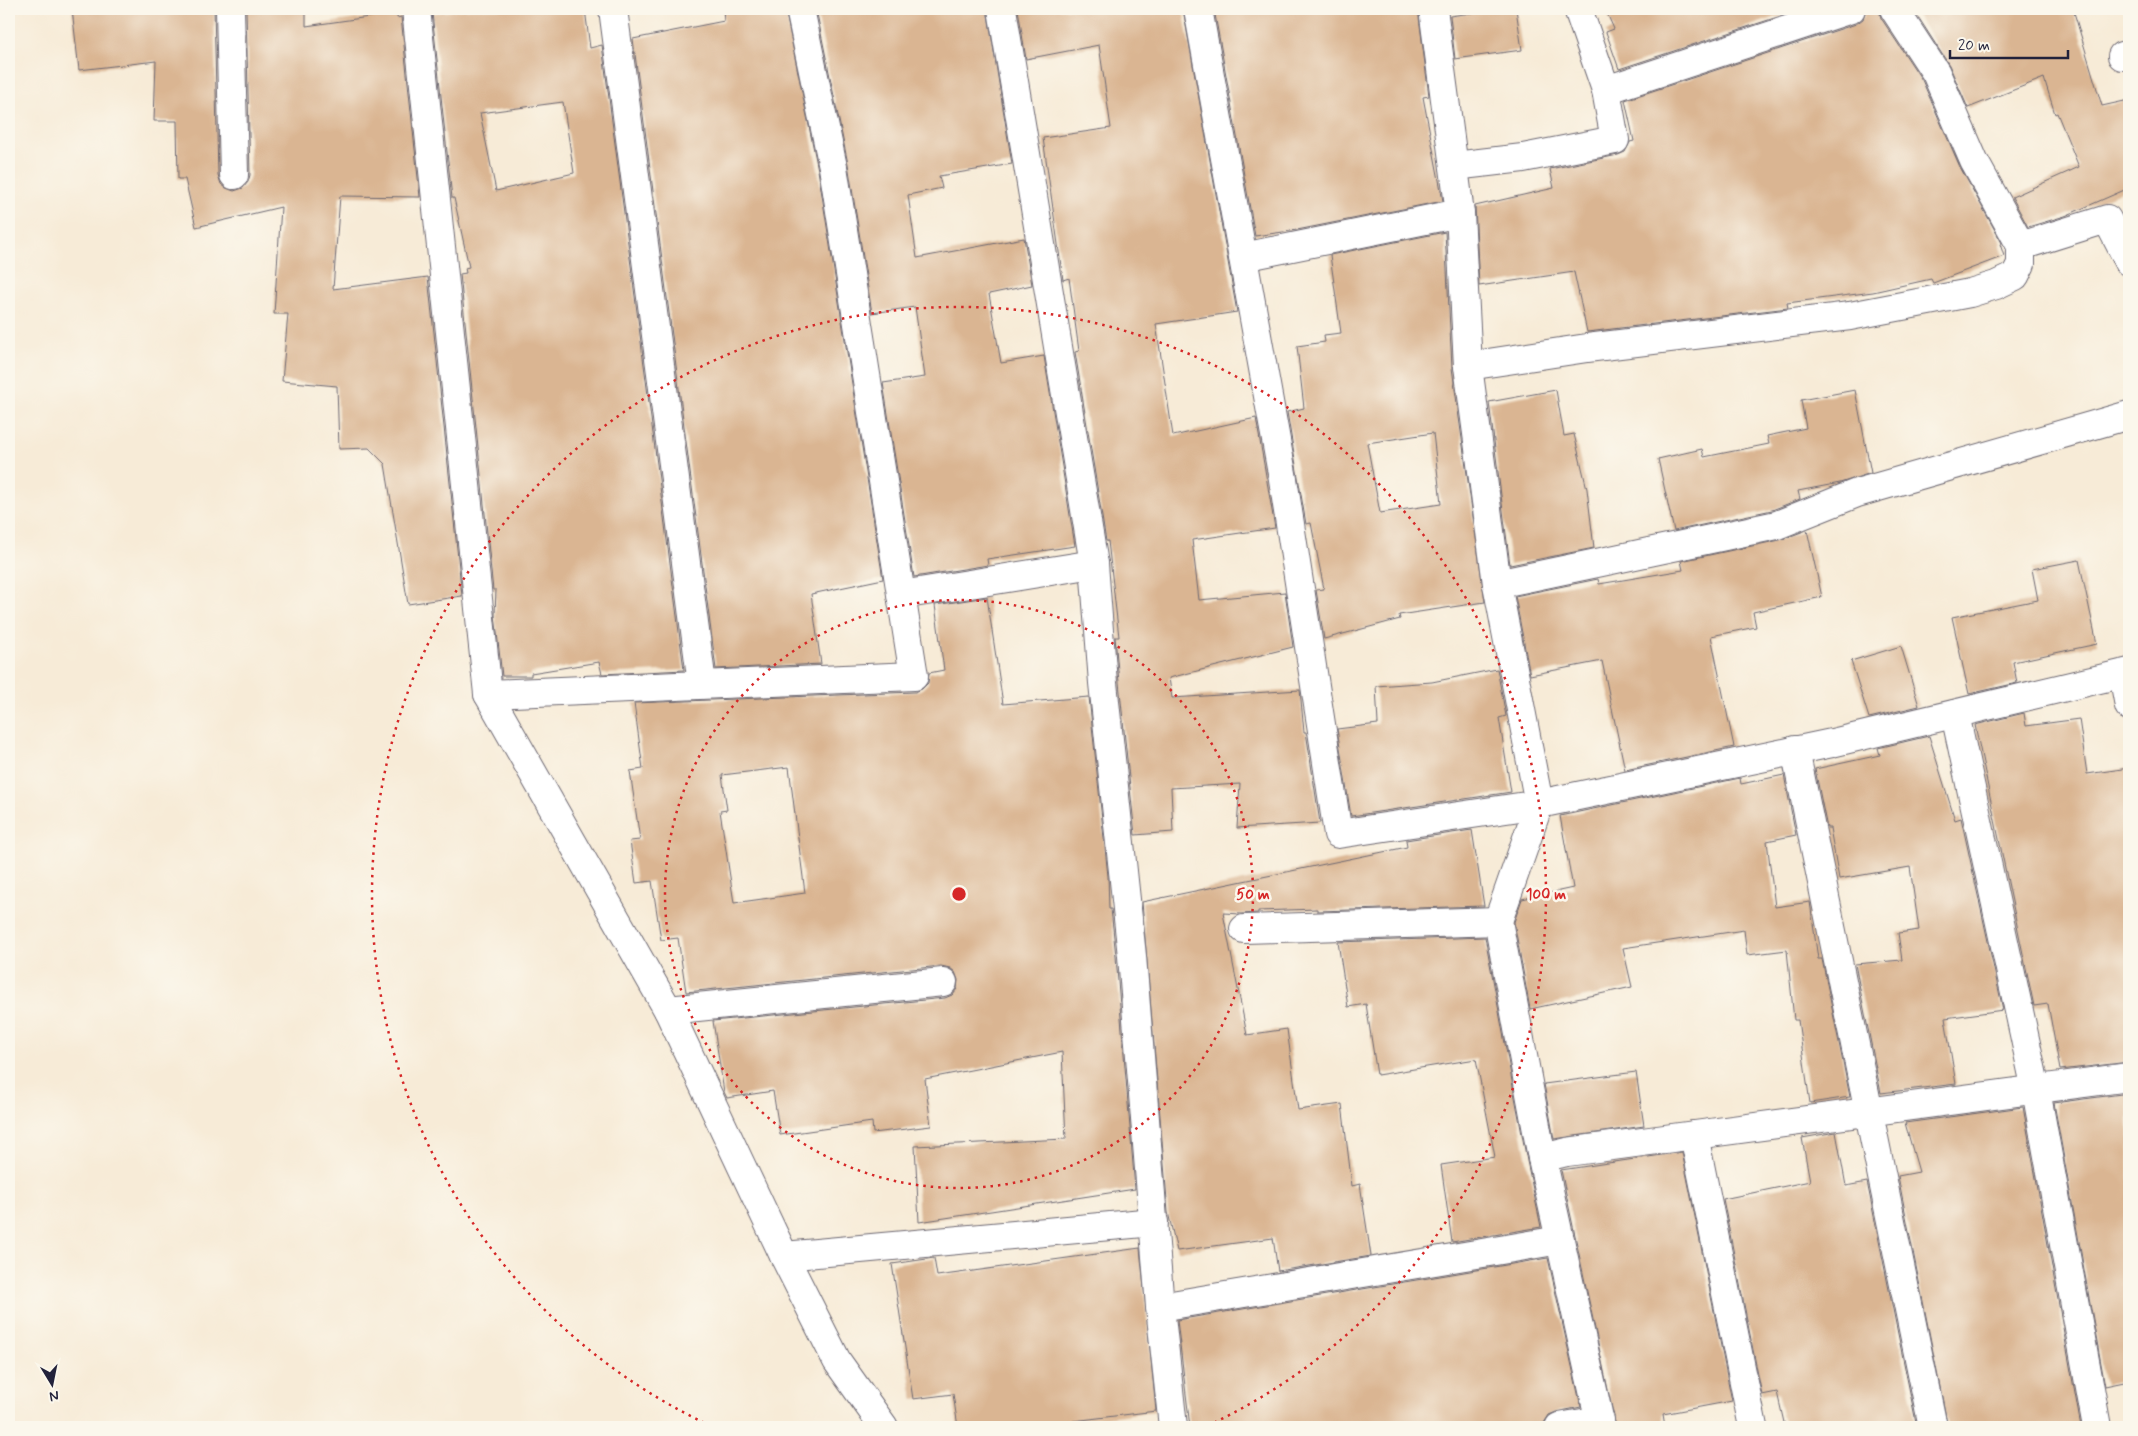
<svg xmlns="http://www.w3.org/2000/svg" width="2138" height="1436" font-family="Mynerve,sans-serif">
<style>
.building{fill:#dab592;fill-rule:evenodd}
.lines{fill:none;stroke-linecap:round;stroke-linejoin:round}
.street-casing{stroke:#6d6872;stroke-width:30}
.street{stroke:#fff;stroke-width:28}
.ring{fill:none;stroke:#d62828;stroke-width:2.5;stroke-dasharray:2.5 5}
.centre{fill:#d62828;stroke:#fbf7ec;stroke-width:2.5}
.ring-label{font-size:15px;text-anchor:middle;font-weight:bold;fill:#d62828;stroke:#fbf7ec;stroke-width:5;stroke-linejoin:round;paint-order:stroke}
</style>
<rect width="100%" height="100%" fill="#fbf7ec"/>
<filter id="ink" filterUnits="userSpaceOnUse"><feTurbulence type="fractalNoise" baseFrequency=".02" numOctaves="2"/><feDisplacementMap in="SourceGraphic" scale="10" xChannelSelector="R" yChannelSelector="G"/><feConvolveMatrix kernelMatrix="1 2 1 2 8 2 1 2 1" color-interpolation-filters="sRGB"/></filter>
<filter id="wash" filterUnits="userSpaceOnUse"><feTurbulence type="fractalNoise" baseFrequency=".0096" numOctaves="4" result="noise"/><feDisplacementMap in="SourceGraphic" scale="20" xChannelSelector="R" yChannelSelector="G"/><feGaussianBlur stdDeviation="1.12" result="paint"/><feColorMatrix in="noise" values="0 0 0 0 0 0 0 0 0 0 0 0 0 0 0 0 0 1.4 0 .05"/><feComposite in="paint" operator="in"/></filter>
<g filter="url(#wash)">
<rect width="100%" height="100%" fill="#f7ebd7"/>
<g id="blocks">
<g class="building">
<polygon points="72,9 214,9 218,175 221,184 226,188 234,191 243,188 248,182 250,175 246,9 306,9 306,26 397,13 397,18 401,17 420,197 340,196 333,289 428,277 462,596 408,604 385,464 369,448 339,449 337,386 282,381 288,314 274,314 281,207 196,227 185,179 178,179 177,121 154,121 156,61 79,70"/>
<path d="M470,9H585L590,48L602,45L684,670L602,674L599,662L531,673V676H502L495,615L496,590H493L460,274L466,273L465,268L469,267L454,198H452L432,13ZM563,102L574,173L496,191L480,113Z"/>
<polygon points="723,9 785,9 818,170 883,579 811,594 821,664 716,669 633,39 724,21"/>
<polygon points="816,9 987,9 1012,164 939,176 942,188 908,195 917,258 1024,238 1032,285 989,294 1001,363 1044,356 1075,546 987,559 988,565 914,577 883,383 925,377 915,307 872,313 848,164"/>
<polygon points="1018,9 1183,9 1237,312 1156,324 1173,436 1256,418 1275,528 1192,540 1199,600 1285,592 1293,647 1169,678 1172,698 1300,690 1304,732 1306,732 1320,823 1237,828 1240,784 1171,788 1173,832 1135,835 1119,682 1115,637 1119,637 1108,541 1106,541 1075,352 1079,351 1069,278 1063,280 1043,138 1111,128 1099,45 1026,59"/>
<polygon points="1214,9 1418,9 1429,96 1423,97 1443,201 1297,230 1255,236"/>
<polygon points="1498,9 1516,9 1522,50 1455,59 1450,16"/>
<polygon points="1605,9 1802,9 1619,69 1606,32 1614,29"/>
<polygon points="1866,9 1879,9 1881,18 1922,80 1960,167 2002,243 2000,244 2004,256 1933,283 1931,279 1873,292 1787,303 1788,308 1587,332 1574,272 1479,286 1475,206 1554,188 1550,169 1618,155 1625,152 1630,142 1634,141 1625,100 1856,24 1863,19"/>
<polygon points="1913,9 2073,9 2102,106 2129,100 2129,188 2065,216 2028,227 2012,197 2079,167 2057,113 2055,114 2044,78 1968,108 1949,65"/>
<path d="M1445,232L1452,368L1485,602L1399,615L1400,619L1324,639L1316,590L1324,589L1311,523L1306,524L1287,412L1304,408L1297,346L1325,342L1324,335L1341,333L1330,255ZM1433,433L1441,504L1380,513L1367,443Z"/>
<polygon points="1556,390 1564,436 1574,434 1587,489 1594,548 1510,565 1489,402"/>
<polygon points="1855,390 1871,473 1840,483 1798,491 1800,499 1772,510 1674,531 1658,459 1702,449 1704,457 1769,444 1767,436 1806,428 1801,400"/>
<polygon points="1807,530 1822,597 1753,612 1756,627 1711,636 1734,747 1625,770 1602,661 1530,675 1515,596 1598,579 1599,584 1683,570 1681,561 1780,540"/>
<polygon points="2079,560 2097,644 2013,662 2017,683 1969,694 1952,617 2038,600 2032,569"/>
<path d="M987,597L1003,704L1089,697L1108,876L1109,909H1111L1116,957L1135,1189L919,1222L915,1146L1066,1139L1062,1052L925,1079L931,1126L873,1133L872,1122L780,1135L773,1091L727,1098L724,1092L713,1021L945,998L952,995L957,989L958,980L955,972L950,968L941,966L686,992L678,938L661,940L652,881L636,883L630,841L640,840L630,771L643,769L634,703L915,692L922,689L928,683L929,673L944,670L935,605ZM789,767L805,893L734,903L720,811L727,810L722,775Z"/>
<polygon points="1901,646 1919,706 1869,718 1851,661"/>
<polygon points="1497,669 1506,716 1499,718 1511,792 1351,816 1337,729 1378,724 1376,686 1432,682"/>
<polygon points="2024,713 2026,726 2079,719 2087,774 2129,768 2129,1062 2060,1070 2048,1004 2034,1006 1975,725"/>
<polygon points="1929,736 1955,820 1961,818 2003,1010 1945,1018 1956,1084 1881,1093 1855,964 1902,960 1898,933 1919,930 1910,867 1839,879 1830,828 1827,828 1815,769 1880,755 1878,748"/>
<polygon points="1784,775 1796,835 1767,841 1775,907 1810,902 1818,959 1822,959 1850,1097 1810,1103 1798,1020 1794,1020 1787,950 1747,955 1744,930 1623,948 1632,987 1530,1009 1514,922 1522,899 1573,888 1560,816 1740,778 1741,784"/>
<polygon points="1472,830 1484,906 1317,911 1317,909 1258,911 1258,913 1241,914 1223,913 1247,1035 1287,1029 1298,1110 1342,1104 1352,1186 1360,1184 1371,1256 1278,1271 1273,1238 1177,1251 1168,1212 1142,902 1407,847 1406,840"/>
<polygon points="1485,937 1527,1161 1541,1227 1452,1242 1441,1165 1495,1157 1476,1059 1377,1075 1366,1004 1348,1007 1338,942"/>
<polygon points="1636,1072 1644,1126 1554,1139 1544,1084"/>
<polygon points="2129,1093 2129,1381 2105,1386 2054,1103"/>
<polygon points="2023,1107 2081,1427 1948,1427 1898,1176 1919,1172 1905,1123"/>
<polygon points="1836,1132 1846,1186 1867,1182 1917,1427 1785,1427 1777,1392 1762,1395 1723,1199 1810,1181 1802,1138"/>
<polygon points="1682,1152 1732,1401 1663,1414 1665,1427 1616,1427 1561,1170"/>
<polygon points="1140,1248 1156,1411 1073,1421 1074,1427 958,1427 953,1394 913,1399 892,1264 934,1258 937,1276"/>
<polygon points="1548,1258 1581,1407 1556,1412 1549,1415 1544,1423 1518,1427 1190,1427 1177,1320"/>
</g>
</g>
</g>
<g filter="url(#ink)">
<use href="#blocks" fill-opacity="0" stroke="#6d6872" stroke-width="1"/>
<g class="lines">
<defs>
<g id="street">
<polyline points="230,9 234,175"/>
<polyline points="416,9 488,694 668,1010 784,1256 837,1361 884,1427"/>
<polyline points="613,9 702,684"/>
<polyline points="1002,9 1094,564 1103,683 1132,956 1160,1307 1173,1427"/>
<polyline points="1198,9 1283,479 1338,834 1539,804 1832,743 2129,672"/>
<polyline points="1433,9 1460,213 1468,366 1497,584 1777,525 1857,493 2129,415"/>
<polyline points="1578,9 1606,90 1851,9"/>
<polyline points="2122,56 2129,54"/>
<polyline points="1454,166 1523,158 1615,140 1606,90"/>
<polyline points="2021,246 2107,219 2129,262"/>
<polyline points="1243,257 1460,213"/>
<polyline points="1468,366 1587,348 1850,316 1970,293 1996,285 2015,276 2021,264 2021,246 1974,161 1936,73 1894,9"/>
<polyline points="1497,584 1539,804 1498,921"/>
<polyline points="901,595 1094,564"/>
<polyline points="2123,674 2129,706"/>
<polyline points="488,694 914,676 833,167 800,9"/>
<polyline points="1955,714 2036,1090 2097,1427"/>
<polyline points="1795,750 1933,1427"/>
<polyline points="1244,929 1498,921 1542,1158"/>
<polyline points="668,1010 943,982"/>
<polyline points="1694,1135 1753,1427"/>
<polyline points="784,1256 1154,1222"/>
<polyline points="1160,1307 1560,1240"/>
<polyline points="1559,1427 1600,1420"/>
<polyline points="1601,1427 1542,1158 1567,1152 2129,1077"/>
</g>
</defs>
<use href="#street" class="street-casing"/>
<use href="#street" class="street"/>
</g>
</g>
<g class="ring">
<circle cx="959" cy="894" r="294"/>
<path d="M711 1426A587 587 0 1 1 1207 1426"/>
</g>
<circle cx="959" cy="894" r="8" class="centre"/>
<g class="ring-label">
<text x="1253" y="899">50 m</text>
<text x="1546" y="899">100 m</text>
</g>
<rect width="2138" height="1436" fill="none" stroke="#fbf7ec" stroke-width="30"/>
<g transform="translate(52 1384) rotate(170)" stroke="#fbf7ec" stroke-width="4" paint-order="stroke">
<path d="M0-4L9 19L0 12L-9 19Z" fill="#22223b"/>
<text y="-8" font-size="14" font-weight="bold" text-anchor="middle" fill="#22223b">N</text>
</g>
<path d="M1950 50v8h118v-8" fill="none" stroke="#22223b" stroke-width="2.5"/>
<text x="1958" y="50" font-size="15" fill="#22223b" stroke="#fbf7ec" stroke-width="4" paint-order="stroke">20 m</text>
</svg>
